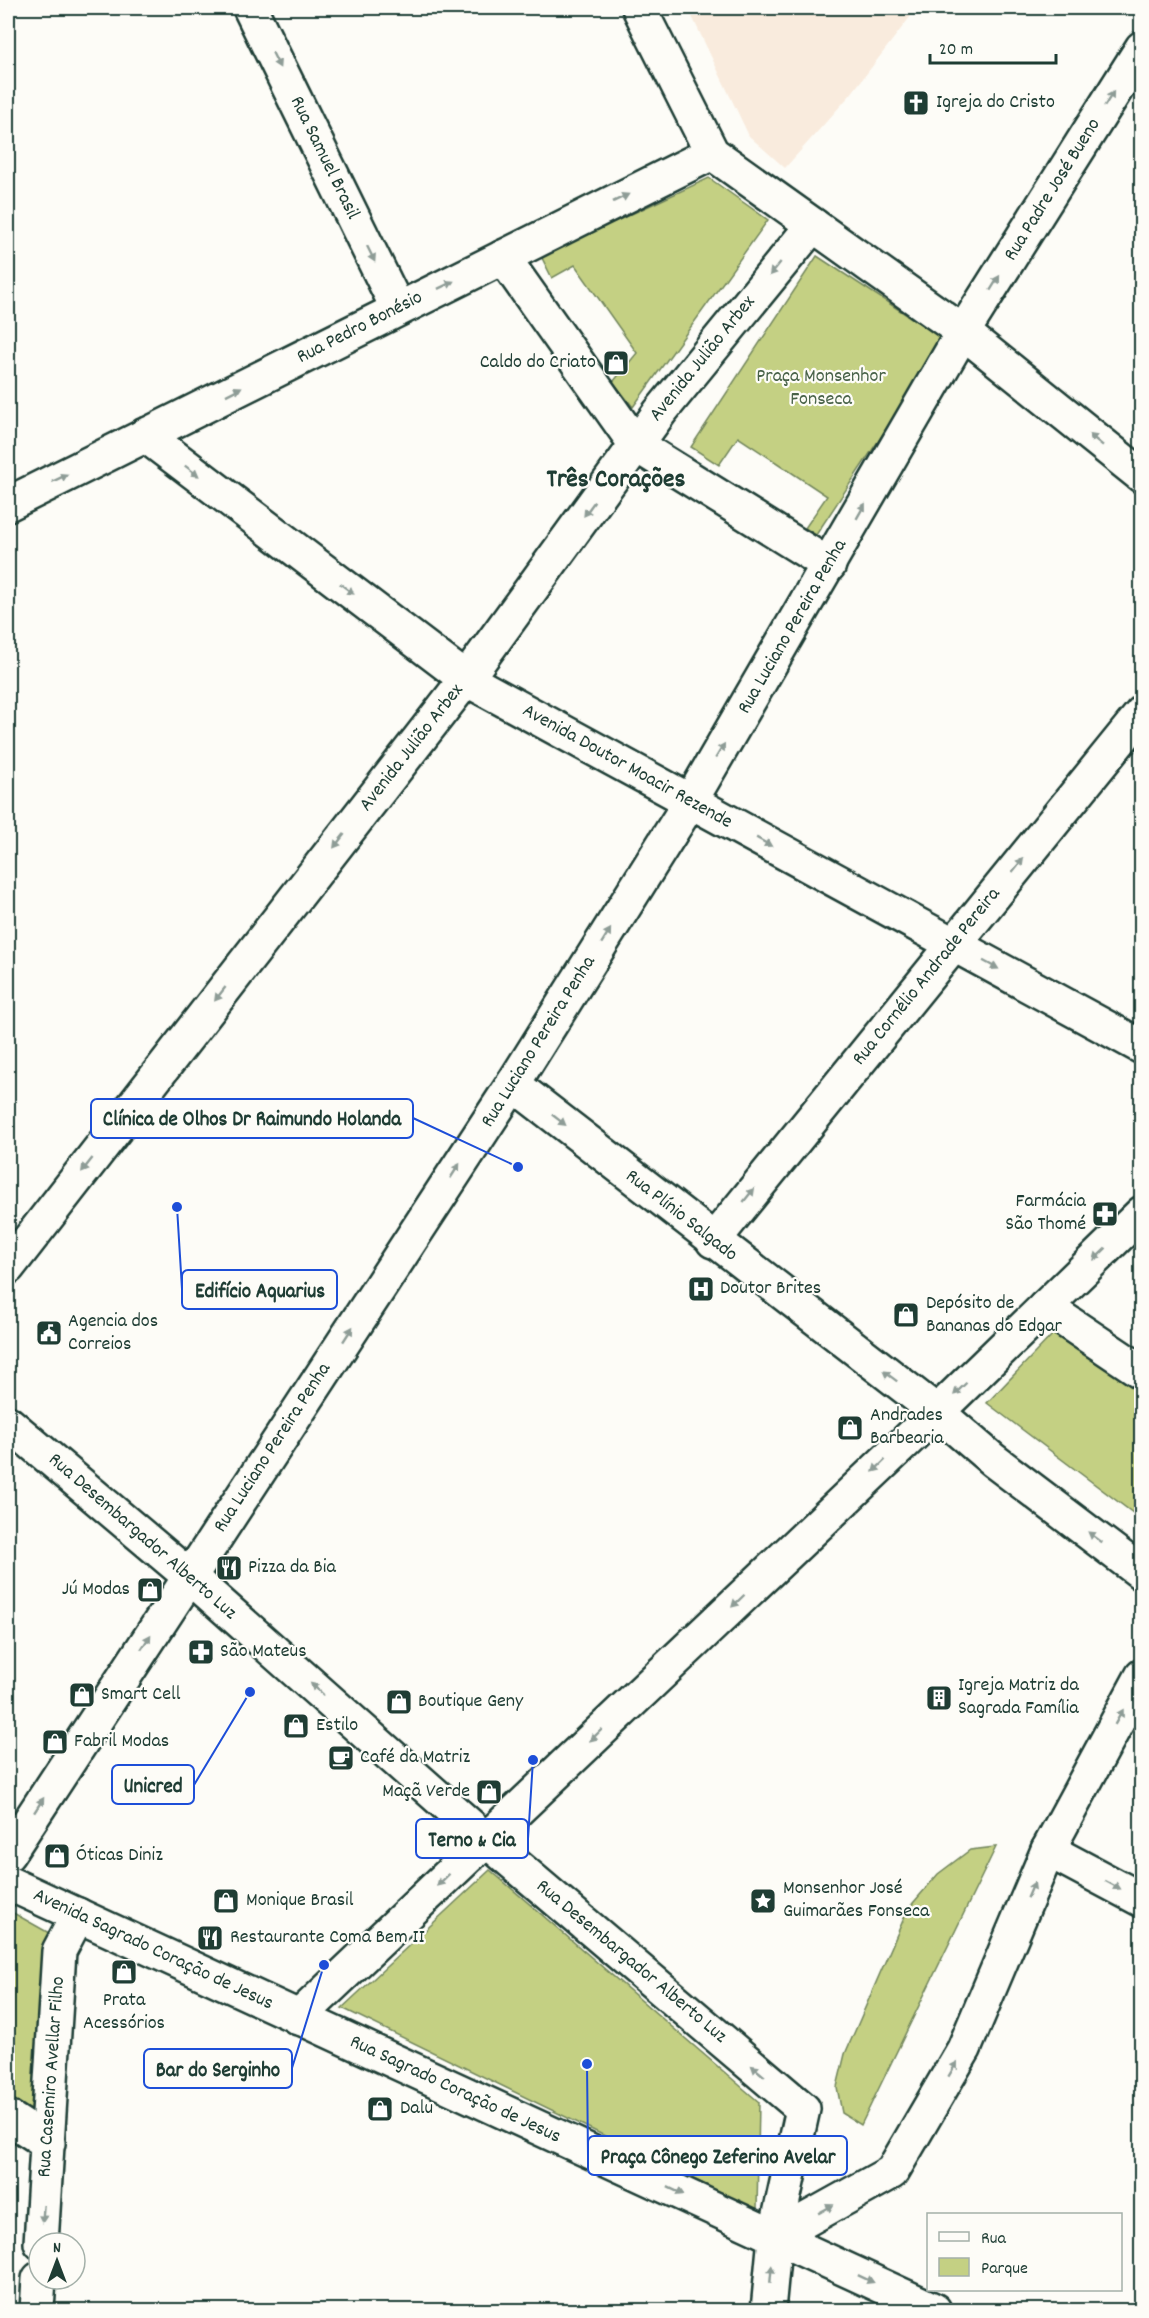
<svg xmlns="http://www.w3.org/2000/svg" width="1149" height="2318" font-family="Dekko,sans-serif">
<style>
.built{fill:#f9ebdd}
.green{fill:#c4d083;stroke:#72865c;stroke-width:1.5}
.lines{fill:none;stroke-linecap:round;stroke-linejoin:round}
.minor-casing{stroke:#1f3d34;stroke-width:38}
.tertiary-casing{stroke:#1f3d34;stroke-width:38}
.minor{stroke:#fdfcf7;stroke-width:33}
.tertiary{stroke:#fdfcf7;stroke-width:33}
.oneway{fill:#8e9c96}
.labels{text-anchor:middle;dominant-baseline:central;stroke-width:4.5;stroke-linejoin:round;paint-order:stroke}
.poi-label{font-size:20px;fill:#1f3d34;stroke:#fdfcf7;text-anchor:start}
.street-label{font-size:20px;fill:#1f3d34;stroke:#fdfcf7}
.park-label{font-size:20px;fill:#486248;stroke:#fdfcf7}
.district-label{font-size:26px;font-weight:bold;fill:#1f3d34;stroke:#fdfcf7}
.leader{fill:none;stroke:#1d4ed8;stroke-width:2}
.callout-dot{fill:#1d4ed8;stroke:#fdfcf7;stroke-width:2}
.callout{fill:#fdfcf7;stroke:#1d4ed8;stroke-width:2}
.callout-label{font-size:21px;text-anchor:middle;font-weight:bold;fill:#1f3d34}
</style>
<rect width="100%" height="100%" fill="#fdfcf7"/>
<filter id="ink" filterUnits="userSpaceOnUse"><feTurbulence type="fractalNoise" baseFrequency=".0167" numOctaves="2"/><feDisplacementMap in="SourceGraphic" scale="12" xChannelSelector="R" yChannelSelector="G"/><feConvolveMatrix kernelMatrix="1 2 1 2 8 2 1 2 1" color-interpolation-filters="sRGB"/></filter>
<g filter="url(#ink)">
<polygon class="built" points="688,8 917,8 851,94 785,168 749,136"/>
<g class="green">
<polygon points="709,178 768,220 633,407 613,382 637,353 575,265 552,278 541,256"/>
<polygon points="817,256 945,340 816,535 805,528 827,496 738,437 719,465 691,447"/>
<polygon points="1055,1332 1141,1393 1141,1519 987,1403"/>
<polygon points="996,1847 861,2125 842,2113 837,2087 845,2054 908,1909 938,1874 970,1850"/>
<polygon points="490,1870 759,2102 757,2210 342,2008"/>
<polygon points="8,1910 49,1933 35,2116 8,2098"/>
</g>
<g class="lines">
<defs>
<g id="minor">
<polyline points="250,8 398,309"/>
<polyline points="639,8 712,153 963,332 1142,476"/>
<polyline points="503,257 636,445 829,565"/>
<polyline points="145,435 466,679 1142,1047"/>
<polyline points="8,504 712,153"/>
<polyline points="713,1241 1142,713"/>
<polyline points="8,1267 466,679 660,412 813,225"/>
<polyline points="1045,1307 1142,1372"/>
<polyline points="1048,1850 1142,1900"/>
<polyline points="8,1854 513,1084 690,802 963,332 1142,48"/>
<polyline points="8,1883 934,2310"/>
<polyline points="298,2018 937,1412 513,1084"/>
<polyline points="8,2117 48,2143"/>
<polyline points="41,2243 59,1951 78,1915"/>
<polyline points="37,2310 39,2279"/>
</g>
<g id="tertiary">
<polyline points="1142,1213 937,1412 993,1460 1142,1573"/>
<polyline points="8,1423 189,1576 486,1840 803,2109 775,2237 768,2310"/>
<polyline points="775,2237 892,2172 964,2049 1048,1850 1142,1676"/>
</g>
</defs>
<use href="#minor" class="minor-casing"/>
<use href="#tertiary" class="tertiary-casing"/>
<use href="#minor" class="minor"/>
<use href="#tertiary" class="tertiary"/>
</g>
<defs><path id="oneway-solid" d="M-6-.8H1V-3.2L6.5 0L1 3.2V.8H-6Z" transform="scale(1.5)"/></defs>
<g class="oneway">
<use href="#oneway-solid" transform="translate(276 60) rotate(64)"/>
<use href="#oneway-solid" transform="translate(1109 99) rotate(-58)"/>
<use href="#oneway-solid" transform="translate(621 198) rotate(-26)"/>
<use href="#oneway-solid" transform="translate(371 254) rotate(64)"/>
<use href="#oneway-solid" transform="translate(775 269) rotate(129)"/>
<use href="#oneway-solid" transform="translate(995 283) rotate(-58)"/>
<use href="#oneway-solid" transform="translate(446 285) rotate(-26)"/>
<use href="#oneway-solid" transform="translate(234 391) rotate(-27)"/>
<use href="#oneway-solid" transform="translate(1096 440) rotate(-141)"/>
<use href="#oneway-solid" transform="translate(192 471) rotate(37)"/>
<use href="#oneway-solid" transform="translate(60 478) rotate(-26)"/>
<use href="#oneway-solid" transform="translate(589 509) rotate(126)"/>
<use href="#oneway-solid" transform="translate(861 511) rotate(-60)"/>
<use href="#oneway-solid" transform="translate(347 589) rotate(37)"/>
<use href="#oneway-solid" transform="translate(720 751) rotate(-59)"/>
<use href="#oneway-solid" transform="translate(339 841) rotate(128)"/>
<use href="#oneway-solid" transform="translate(764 842) rotate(29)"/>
<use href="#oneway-solid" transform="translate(1018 865) rotate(-51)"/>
<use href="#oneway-solid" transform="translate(606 936) rotate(-58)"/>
<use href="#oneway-solid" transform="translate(991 965) rotate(28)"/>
<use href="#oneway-solid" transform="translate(220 994) rotate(128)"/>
<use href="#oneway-solid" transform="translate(559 1120) rotate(38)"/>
<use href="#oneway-solid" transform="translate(87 1165) rotate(128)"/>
<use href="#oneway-solid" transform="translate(455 1171) rotate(-57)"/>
<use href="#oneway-solid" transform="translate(749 1195) rotate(-51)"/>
<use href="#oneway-solid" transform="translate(1100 1254) rotate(136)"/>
<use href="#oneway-solid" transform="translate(348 1334) rotate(-57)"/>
<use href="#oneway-solid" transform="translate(890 1376) rotate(-143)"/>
<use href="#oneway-solid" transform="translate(960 1389) rotate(136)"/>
<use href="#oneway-solid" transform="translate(879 1466) rotate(136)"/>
<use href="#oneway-solid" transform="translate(1095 1537) rotate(-143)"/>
<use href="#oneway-solid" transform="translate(738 1601) rotate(136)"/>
<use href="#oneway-solid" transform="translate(146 1642) rotate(-57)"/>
<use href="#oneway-solid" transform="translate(317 1689) rotate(-138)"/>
<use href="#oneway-solid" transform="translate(1119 1717) rotate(-61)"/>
<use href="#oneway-solid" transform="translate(596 1735) rotate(136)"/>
<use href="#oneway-solid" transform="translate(39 1805) rotate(-57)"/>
<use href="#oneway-solid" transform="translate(443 1880) rotate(136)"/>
<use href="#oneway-solid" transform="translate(1113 1885) rotate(28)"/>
<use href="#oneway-solid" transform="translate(1031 1890) rotate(-67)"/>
<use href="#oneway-solid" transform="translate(953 2069) rotate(-59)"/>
<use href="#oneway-solid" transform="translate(758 2071) rotate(-140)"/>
<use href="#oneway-solid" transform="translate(676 2191) rotate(25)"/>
<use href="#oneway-solid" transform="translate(826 2209) rotate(-29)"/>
<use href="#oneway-solid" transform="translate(43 2214) rotate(94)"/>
<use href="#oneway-solid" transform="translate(771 2274) rotate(-85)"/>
<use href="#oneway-solid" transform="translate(866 2279) rotate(25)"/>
</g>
</g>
<defs>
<symbol id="church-square" viewBox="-11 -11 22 22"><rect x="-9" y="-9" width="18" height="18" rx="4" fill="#1f3d34" stroke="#fdfcf7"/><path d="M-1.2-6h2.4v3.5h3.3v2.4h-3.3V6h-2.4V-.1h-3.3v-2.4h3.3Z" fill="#fff"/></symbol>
<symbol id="shop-square" viewBox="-11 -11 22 22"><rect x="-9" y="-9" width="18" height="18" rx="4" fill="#1f3d34" stroke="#fdfcf7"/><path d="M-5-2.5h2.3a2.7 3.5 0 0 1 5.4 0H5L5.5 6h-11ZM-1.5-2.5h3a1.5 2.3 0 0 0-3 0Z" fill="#fff"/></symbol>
<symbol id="pharmacy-square" viewBox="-11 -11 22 22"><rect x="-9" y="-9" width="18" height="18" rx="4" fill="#1f3d34" stroke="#fdfcf7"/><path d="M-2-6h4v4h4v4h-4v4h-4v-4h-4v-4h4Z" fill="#fff"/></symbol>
<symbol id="hospital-square" viewBox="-11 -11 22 22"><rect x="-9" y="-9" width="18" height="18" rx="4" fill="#1f3d34" stroke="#fdfcf7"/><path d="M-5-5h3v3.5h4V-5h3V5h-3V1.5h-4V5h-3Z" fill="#fff"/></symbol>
<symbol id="civic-square" viewBox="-11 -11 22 22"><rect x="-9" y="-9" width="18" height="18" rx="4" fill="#1f3d34" stroke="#fdfcf7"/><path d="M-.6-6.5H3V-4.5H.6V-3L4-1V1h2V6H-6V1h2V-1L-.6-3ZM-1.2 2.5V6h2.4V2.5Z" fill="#fff"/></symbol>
<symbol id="restaurant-square" viewBox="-11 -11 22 22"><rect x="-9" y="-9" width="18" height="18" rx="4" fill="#1f3d34" stroke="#fdfcf7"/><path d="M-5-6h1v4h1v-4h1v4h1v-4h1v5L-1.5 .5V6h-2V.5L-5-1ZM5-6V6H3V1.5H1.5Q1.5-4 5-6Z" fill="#fff"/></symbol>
<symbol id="building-square" viewBox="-11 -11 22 22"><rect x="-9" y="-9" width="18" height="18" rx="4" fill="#1f3d34" stroke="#fdfcf7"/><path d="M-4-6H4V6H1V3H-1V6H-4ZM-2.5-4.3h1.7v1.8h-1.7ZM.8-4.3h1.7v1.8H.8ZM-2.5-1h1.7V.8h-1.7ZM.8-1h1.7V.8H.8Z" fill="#fff"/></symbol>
<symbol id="cafe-square" viewBox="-11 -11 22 22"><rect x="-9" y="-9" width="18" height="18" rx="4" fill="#1f3d34" stroke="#fdfcf7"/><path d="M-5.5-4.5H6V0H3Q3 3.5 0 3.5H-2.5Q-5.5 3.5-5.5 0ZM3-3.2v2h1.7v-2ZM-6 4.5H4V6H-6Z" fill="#fff"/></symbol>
<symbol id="sight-square" viewBox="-11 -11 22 22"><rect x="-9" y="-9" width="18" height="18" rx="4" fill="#1f3d34" stroke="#fdfcf7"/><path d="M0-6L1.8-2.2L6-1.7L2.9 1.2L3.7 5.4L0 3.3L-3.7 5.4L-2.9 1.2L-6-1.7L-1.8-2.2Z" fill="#fff"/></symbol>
</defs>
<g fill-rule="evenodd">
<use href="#church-square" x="901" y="88" width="30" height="30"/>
<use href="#shop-square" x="601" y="348" width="30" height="30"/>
<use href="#pharmacy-square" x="1090" y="1199" width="30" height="30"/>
<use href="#hospital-square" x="686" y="1274" width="30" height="30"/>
<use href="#shop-square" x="891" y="1300" width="30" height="30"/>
<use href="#civic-square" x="34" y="1318" width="30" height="30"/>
<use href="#shop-square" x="835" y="1413" width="30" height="30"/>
<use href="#restaurant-square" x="214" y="1553" width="30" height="30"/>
<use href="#shop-square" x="135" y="1575" width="30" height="30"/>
<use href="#pharmacy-square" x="186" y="1637" width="30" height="30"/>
<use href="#shop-square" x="67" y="1680" width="30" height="30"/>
<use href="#building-square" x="924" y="1683" width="30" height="30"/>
<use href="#shop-square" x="384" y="1687" width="30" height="30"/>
<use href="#shop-square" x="281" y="1711" width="30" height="30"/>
<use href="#shop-square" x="40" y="1727" width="30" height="30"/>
<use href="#cafe-square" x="326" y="1743" width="30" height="30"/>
<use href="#shop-square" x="474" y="1777" width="30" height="30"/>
<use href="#shop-square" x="42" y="1841" width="30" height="30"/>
<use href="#shop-square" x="211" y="1886" width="30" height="30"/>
<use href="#sight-square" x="748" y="1886" width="30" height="30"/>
<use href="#restaurant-square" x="195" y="1923" width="30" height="30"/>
<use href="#shop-square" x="109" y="1957" width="30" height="30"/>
<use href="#shop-square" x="365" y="2094" width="30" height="30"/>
</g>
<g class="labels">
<g class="poi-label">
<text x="936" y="103">Igreja do Cristo</text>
<text x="596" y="363" text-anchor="end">Caldo do Criato</text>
<text x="1086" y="1202" text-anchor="end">Farmácia<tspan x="1086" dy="23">São Thomé</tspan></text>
<text x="720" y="1289">Doutor Brites</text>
<text x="926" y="1304">Depósito de<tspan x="926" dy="23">Bananas do Edgar</tspan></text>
<text x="68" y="1322">Agencia dos<tspan x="68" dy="23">Correios</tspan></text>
<text x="870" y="1416">Andrades<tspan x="870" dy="23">Barbearia</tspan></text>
<text x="248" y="1568">Pizza da Bia</text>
<text x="130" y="1590" text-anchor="end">Jú Modas</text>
<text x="220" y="1652">São Mateus</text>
<text x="958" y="1686">Igreja Matriz da<tspan x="958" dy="23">Sagrada Família</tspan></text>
<text x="101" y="1695">Smart Cell</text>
<text x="418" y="1702">Boutique Geny</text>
<text x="316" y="1726">Estilo</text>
<text x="74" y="1742">Fabril Modas</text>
<text x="360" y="1758">Café da Matriz</text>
<text x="470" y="1792" text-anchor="end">Maçã Verde</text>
<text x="76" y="1856">Óticas Diniz</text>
<text x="783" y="1889">Monsenhor José<tspan x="783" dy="23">Guimarães Fonseca</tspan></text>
<text x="246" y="1901">Monique Brasil</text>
<text x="230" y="1938">Restaurante Coma Bem II</text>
<text x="124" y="2001" text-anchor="middle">Prata<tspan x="124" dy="23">Acessórios</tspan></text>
<text x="400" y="2109">Dalu</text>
</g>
<g class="street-label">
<text transform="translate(324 158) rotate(64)">Rua Samuel Brasil</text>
<text transform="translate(1053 190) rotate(-58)">Rua Padre José Bueno</text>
<text transform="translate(360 328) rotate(-27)">Rua Pedro Bonésio</text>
<text transform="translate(703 359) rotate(-51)">Avenida Julião Arbex</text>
<text transform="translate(793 627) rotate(-60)">Rua Luciano Pereira Penha</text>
<text transform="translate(412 748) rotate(-52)">Avenida Julião Arbex</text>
<text transform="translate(627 767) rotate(29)">Avenida Doutor Moacir Rezende</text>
<text transform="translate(927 977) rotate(-51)">Rua Cornélio Andrade Pereira</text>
<text transform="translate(539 1042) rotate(-58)">Rua Luciano Pereira Penha</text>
<text transform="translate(681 1216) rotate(38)">Rua Plínio Salgado</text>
<text transform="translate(273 1448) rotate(-57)">Rua Luciano Pereira Penha</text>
<text transform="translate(142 1537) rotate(41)">Rua Desembargador Alberto Luz</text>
<text transform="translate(153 1950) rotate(25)">Avenida Sagrado Coração de Jesus</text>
<text transform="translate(631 1962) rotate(40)">Rua Desembargador Alberto Luz</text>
<text transform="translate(52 2077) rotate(-86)">Rua Casemiro Avellar Filho</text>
<text transform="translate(455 2090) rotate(25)">Rua Sagrado Coração de Jesus</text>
</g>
<g class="park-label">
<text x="821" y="377">Praça Monsenhor<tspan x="821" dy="23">Fonseca</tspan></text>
</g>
<g class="district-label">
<text x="616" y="480">Três Corações</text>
</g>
</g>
<path class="leader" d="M518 1167L413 1118M177 1207L182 1289M250 1692L194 1785M533 1760L528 1839M324 1965L292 2068M587 2064L588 2156"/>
<g class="callout-dot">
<circle cx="518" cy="1167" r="6"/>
<circle cx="177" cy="1207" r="6"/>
<circle cx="250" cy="1692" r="6"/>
<circle cx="533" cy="1760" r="6"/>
<circle cx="324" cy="1965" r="6"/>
<circle cx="587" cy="2064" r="6"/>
</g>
<g class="callout">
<rect x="91" y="1099" width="322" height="39" rx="6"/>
<rect x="182" y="1270" width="155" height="39" rx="6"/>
<rect x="112" y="1765" width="82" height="39" rx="6"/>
<rect x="416" y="1819" width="112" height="39" rx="6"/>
<rect x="144" y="2049" width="148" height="39" rx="6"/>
<rect x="588" y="2136" width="259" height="39" rx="6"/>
</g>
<g class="callout-label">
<text x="252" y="1125">Clínica de Olhos Dr Raimundo Holanda</text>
<text x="260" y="1297">Edifício Aquarius</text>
<text x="153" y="1792">Unicred</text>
<text x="472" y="1846">Terno &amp; Cia</text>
<text x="218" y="2076">Bar do Serginho</text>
<text x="718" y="2163">Praça Cônego Zeferino Avelar</text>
</g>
<rect width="1149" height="2318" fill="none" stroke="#fdfcf7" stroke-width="30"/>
<rect x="15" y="15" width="1119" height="2288" fill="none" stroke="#1f3d34" stroke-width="2" filter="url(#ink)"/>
<rect x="927" y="2213" width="195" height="78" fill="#fdfcf7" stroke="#a4b0a9" stroke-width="1.5"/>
<rect x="939" y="2232" width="30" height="9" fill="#fdfcf7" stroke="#a4b0a9" stroke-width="1.5"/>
<text x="981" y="2243" font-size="18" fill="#1f3d34">Rua</text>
<rect x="939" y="2258" width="30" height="18" fill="#c4d083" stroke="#a4b0a9" stroke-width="1.5"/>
<text x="981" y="2273" font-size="18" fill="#1f3d34">Parque</text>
<g transform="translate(57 2261)"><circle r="28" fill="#fdfcf7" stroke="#a4b0a9" stroke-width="1.5"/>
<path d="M0-4.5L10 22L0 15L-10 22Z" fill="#1f3d34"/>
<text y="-9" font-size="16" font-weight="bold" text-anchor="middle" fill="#1f3d34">N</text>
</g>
<path d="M930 54v9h126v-9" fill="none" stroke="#1f3d34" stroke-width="3"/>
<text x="939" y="54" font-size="18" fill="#1f3d34" stroke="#fdfcf7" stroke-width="4.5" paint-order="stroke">20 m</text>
</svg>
